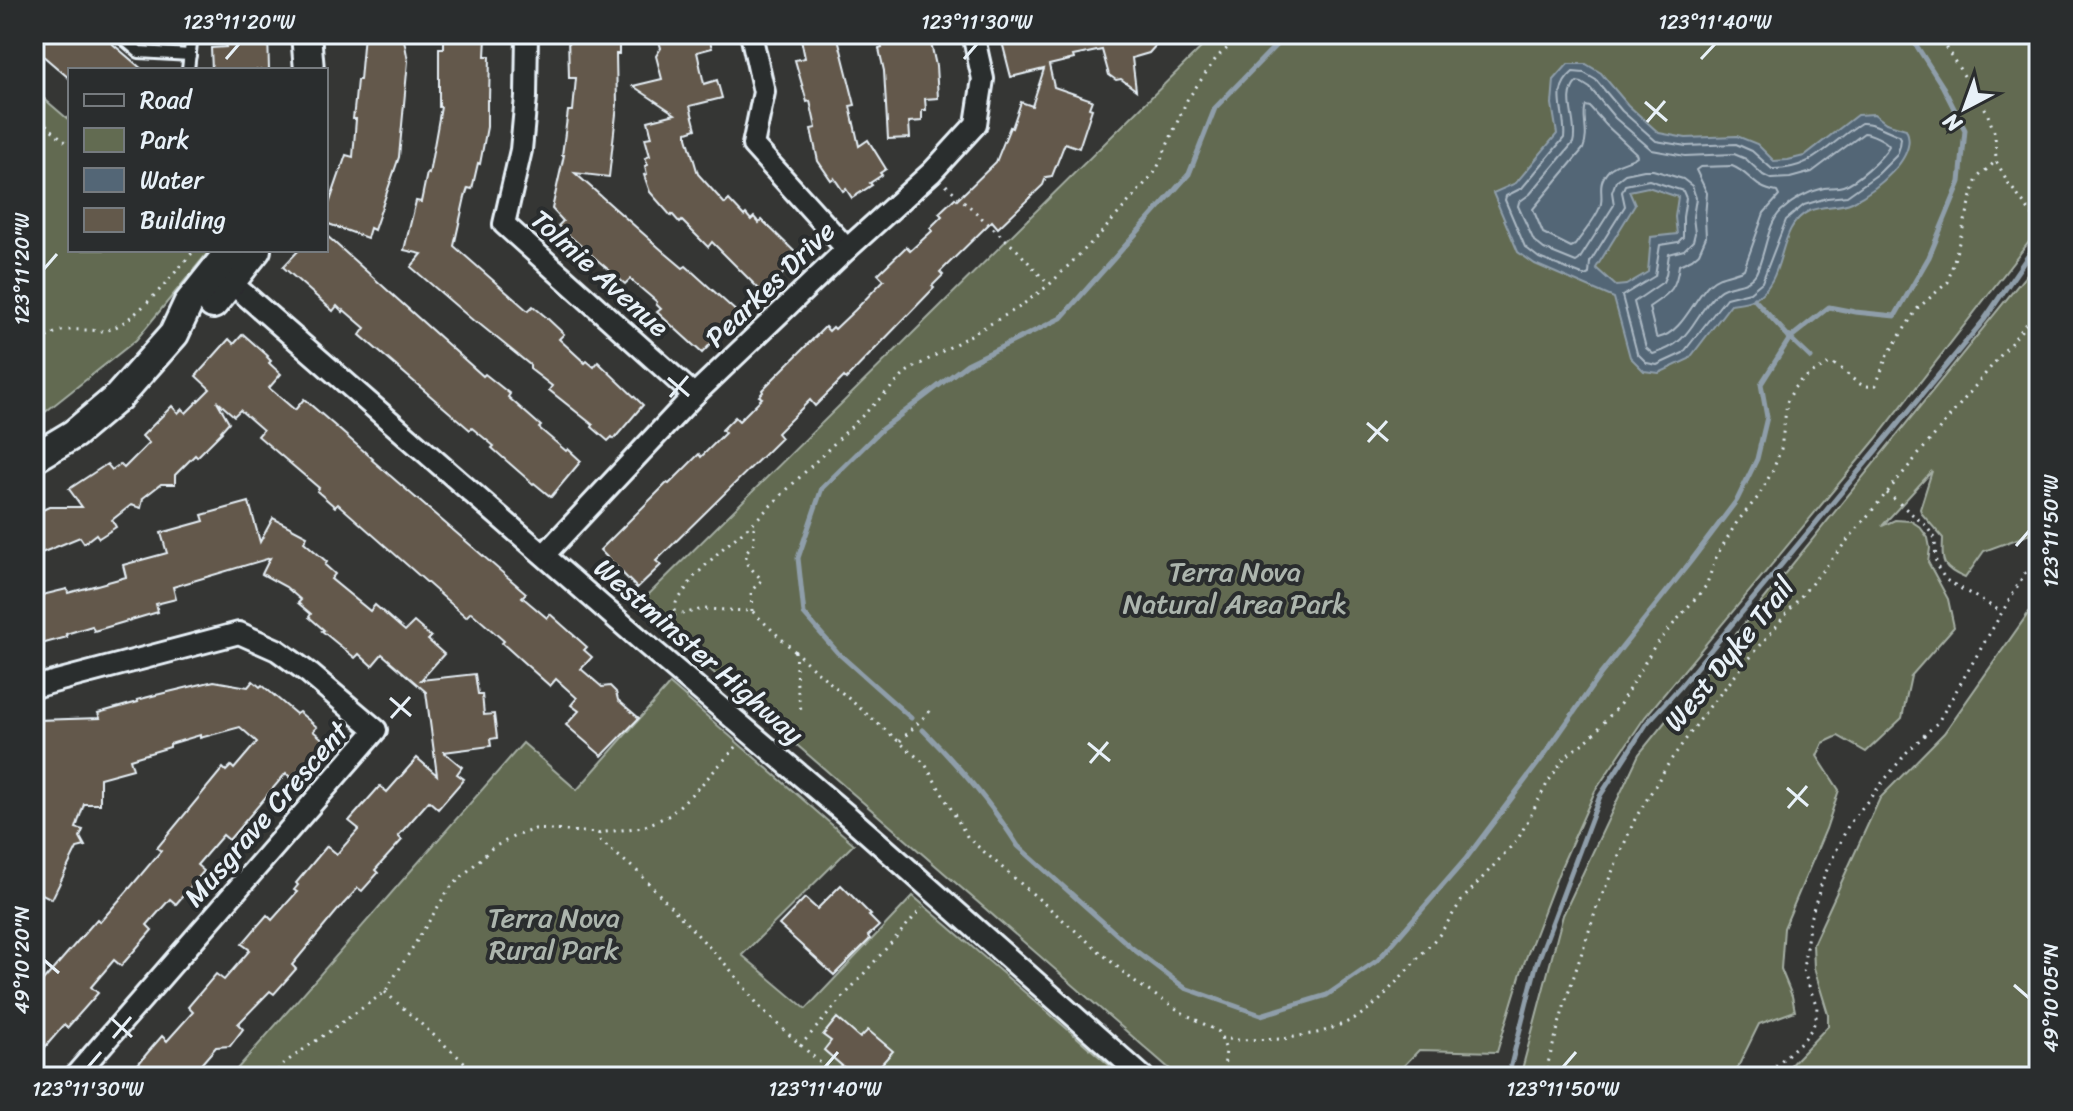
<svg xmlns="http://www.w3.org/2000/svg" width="2073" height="1111" font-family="Sriracha,sans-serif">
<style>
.green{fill:#626b51;stroke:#a5aea4;stroke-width:2}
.water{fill:#536676;stroke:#8f9eaa;stroke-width:2;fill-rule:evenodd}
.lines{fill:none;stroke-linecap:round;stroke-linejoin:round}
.shore{stroke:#acb9c4;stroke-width:2}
.stream{stroke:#8f9eaa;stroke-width:5}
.building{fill:#63594b;stroke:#e8f1f8;stroke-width:2}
.lane-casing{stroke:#e8f1f8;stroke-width:16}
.street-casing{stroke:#e8f1f8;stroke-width:26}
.secondary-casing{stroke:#e8f1f8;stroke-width:34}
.path{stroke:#e8f1f8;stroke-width:3;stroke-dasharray:2 6;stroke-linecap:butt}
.lane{stroke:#2a2d2e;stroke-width:10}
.street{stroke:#2a2d2e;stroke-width:20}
.secondary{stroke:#2a2d2e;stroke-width:28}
.ticks{fill:none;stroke:#e8f1f8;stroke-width:3}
.labels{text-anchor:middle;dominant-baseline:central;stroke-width:8;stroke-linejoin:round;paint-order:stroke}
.street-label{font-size:28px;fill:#e8f1f8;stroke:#2a2d2e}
.park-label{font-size:28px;fill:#acb5ad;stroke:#2a2d2e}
.neatline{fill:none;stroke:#e8f1f8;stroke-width:3}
.ticks-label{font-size:20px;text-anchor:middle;fill:#e8f1f8}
</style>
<rect width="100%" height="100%" fill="#353634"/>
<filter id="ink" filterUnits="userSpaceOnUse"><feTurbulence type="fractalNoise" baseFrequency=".0125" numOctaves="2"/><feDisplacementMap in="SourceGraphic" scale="16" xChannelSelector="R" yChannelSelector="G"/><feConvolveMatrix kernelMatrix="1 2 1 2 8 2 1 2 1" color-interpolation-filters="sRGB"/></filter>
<g filter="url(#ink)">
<g class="green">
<polygon points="1215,34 2039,34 2039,229 1876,439 1645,717 1595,791 1561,867 1523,966 1497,1052 1419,1050 1393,1077 1179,1077 637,606"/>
<polygon points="34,90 70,121 70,250 210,250 136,340 34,421"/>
<path d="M2039,259V527L2025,536L1984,551L1965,578C1941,568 1942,562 1943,538L1922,514L1920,509L1932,471L1882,526L1895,520L1911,521L1920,527L1928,538L1930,548L1928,562L1948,599L1954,627L1911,676L1902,718L1866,752L1838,736L1823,743L1817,756L1839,790L1826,829L1784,928L1781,969L1792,996L1795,1011L1759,1024L1733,1077H1520L1563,915L1639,754Z"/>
<polygon points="2039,598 2039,1077 1779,1077 1828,1026 1828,1014 1814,968 1813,944 1880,798 1944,733"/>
<polygon points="670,684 854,844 742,955 806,1009 913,896 1123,1077 230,1077 523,743 577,790"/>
</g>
<path class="water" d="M1568,64H1586L1601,73L1628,105L1659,133L1686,138L1737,136L1757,144L1774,161L1788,160L1804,156L1857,115L1874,114L1886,123L1906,129C1920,157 1874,191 1852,202C1840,208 1823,205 1809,211C1775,227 1788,280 1755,298C1749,302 1739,303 1731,304L1689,359L1659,373L1644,371L1630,357L1614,298L1535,264L1518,252L1493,193L1516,183L1557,134L1552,104L1554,80ZM1648,187L1678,197L1675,217L1677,234L1651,237L1648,272L1626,285L1616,286L1596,268L1635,205L1629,191Z"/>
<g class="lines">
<g class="shore">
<path d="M1573,72L1584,73L1596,80L1622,111L1656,141L1686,146L1736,144L1752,151L1772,169C1813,170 1829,143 1861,123C1874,122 1886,131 1899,135L1901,138L1900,146L1897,155L1878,174L1847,196L1827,198L1804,205L1786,220L1762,282L1750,292L1726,298L1683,353L1657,365L1647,363L1637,353L1622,296L1655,276L1660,245L1678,242L1683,237V217L1686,198L1683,191L1649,180L1625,185L1622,192L1625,206L1590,262L1589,274L1585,276L1539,258L1525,247L1505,200L1506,196L1522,188L1564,138C1567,113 1549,92 1573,72Z"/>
<path d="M1577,82L1582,83L1590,88L1615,118L1652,150L1685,156L1734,154L1746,159L1763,175L1771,179L1790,178L1812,172L1864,133C1870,133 1887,141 1889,146C1882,159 1856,182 1843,186C1837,188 1830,187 1824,188C1807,192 1794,199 1781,211C1767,224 1765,256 1756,273C1747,288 1729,282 1718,292C1692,316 1693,343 1653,354L1646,348L1634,302L1663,282L1666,275L1669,254L1684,250L1693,241L1695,233L1693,217L1696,198L1692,186L1683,179L1653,170H1644L1625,174L1616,181L1612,192L1614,205L1579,260L1576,262L1544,249L1534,241L1518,206L1519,202L1530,194L1573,143C1579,124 1561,97 1577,82Z"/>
<path d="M1586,106L1590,107L1607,126L1636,153L1637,156C1629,162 1617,162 1609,170C1595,185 1605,194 1600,207C1595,220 1583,233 1575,245L1571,247L1543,233L1533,209L1583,149C1590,133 1581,118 1586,106Z"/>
<path d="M1732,166C1752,174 1752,188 1777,192L1779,196L1764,213L1744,269C1733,275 1719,274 1709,284C1693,300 1682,333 1658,338L1656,336L1649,307C1669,293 1676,291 1679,265L1692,259L1699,253L1706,237L1705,217L1707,193L1696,170L1700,167Z"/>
</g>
<g class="stream">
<polyline points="1754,299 1790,338 1811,358"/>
<polyline points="911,718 838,653 804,614 798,558 822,488 882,429 967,364 1061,318 1189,174 1215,108 1279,42 1290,34"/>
<path d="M923,730C959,766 991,803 1018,846L1132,948L1185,988L1261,1015L1327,995L1378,960L1465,860L1542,758L1600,675L1691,561L1737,500L1757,459L1767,417L1761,384L1790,338L1829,307L1855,312L1895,316L1929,257L1960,182L1965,130L1943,87L1909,34"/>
<polyline points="1508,1077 1536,966 1600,796 1647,723 1680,687 1984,320 2039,240"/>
</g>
</g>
<g class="building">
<polygon points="34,34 101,34 143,70 70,70 70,79 34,48"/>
<polygon points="223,34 268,34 269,70 212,70 211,48 226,47"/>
<polygon points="364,34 403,34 408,61 399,157 374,230 370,228 367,238 326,223 326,213 346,155 353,157 356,119 353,119 355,101 357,80 360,80"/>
<polygon points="568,34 619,34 619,54 616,54 617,105 609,177 575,173 664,252 683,268 686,266 739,314 702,353 657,312 661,309 656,304 657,302 630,279 625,284 558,226 563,221 552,209 564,155 562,155 568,111 573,111 576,78 569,78"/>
<polygon points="657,34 708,34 712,48 697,52 704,84 717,80 722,98 690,106 696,129 687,132 687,137 698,174 725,204 729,200 744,216 746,214 751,220 754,217 759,223 762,220 800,257 763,293 712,242 708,247 682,221 680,223 672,214 671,216 650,192 644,175 647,174 645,166 648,165 645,158 650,156 645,138 652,137 648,121 675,114 633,86 662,79 656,56 661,48"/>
<polygon points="800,34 837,34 855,105 850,106 859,146 868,140 886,169 880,173 882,175 870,183 872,185 852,198 846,189 843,191 834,178 831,180 818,161 811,129 816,128 810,101 807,102 795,60 805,58"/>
<polygon points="878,34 929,34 936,66 938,98 925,99 926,110 922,110 922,121 909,122 910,138 888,139 884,71 879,49 882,48"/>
<polygon points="1007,34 1166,34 1149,53 1132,58 1136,90 1121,79 1116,80 1109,75 1102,50 1073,56 1074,59 1049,65 1054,87 1092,100 1089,108 1092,109 1079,148 1065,143 1052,176 1046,177 1043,185 998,228 992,221 940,272 943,275 932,286 934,288 846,379 844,377 815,406 810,400 777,433 781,438 656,561 661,565 637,588 600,550 667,483 669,484 699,454 701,457 725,433 722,430 735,417 739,421 762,398 759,396 763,392 762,390 825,327 829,331 833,327 835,329 855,310 884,280 878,274 906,247 910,251 932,231 930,228 942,216 939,213 955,198 957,200 996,162 1010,127 1012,128 1021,102 1032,106 1044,69 1011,77 1001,38 1008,36"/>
<polygon points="462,37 486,38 485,56 490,56 489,100 487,100 487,127 480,164 478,163 472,189 468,188 465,197 454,246 528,311 533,306 547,318 564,334 559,339 585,363 587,361 594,367 598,362 643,405 614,439 612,437 608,441 592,427 593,425 549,390 552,386 530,369 530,365 477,322 476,323 411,267 422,254 404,250 416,201 421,202 427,173 429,174 441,107 439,107 439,48 444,48 444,40 462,40"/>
<polygon points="326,235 483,376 485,374 510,394 508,397 541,426 539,428 566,451 568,449 581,461 551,497 534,483 533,484 492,448 494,446 472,428 470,430 360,335 365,328 344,310 343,312 337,306 333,311 283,267 299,250 326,250"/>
<polygon points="243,334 268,356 267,357 271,361 269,363 281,374 269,388 295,410 304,399 373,459 372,460 526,593 522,597 547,618 550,614 587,647 584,650 592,657 581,669 602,687 610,686 616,692 618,700 639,718 602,756 566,725 579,711 571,705 577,698 556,679 550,686 502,643 504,641 471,612 466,617 338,504 335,507 317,491 319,488 258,436 263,430 240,410 234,416 217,401 229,422 221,431 222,432 197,457 195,455 175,475 175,484 161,484 143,498 141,508 131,505 112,520 116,527 99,538 96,534 84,543 80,537 34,556 34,514 49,507 82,507 69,489 107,464 112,470 120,464 124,468 149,443 142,436 172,406 178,413 182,409 186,413 210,389 196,376 229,339 234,344"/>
<polygon points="249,502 260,542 273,518 307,536 304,542 327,562 325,565 335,574 331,579 370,611 375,605 405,631 414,622 431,637 428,640 444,654 421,680 475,674 478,694 482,694 484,715 494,714 497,738 490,739 491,746 444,752 462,767 457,774 464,779 438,809 429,801 398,836 402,840 375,870 378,873 362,891 358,888 337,911 292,965 296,969 274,994 270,991 238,1024 243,1029 230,1046 216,1047 190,1077 143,1077 134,1069 149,1051 162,1036 167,1041 193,1012 188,1007 216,974 224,980 250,950 242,944 267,915 272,920 297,892 294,890 298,885 296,883 327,846 337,854 359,829 349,821 380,786 387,792 417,758 437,775 426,692 382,654 372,666 359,654 355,658 322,631 324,630 309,617 311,614 298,603 301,600 286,587 262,574 270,558 173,587 176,599 156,604 158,612 94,631 92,626 66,634 67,637 34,646 34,597 67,589 68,593 126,577 123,565 167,553 161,533 204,521 202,515"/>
<polygon points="214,681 248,687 253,681 260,687 262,685 296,714 299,712 317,727 313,731 326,742 291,778 286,773 229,840 223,835 197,865 204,871 176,904 170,899 147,925 152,930 121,966 114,960 91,987 98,993 67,1028 64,1025 34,1060 34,987 41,979 43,981 97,919 100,922 129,889 161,851 157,848 223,768 226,771 231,766 234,769 257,742 240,727 200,738 200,735 170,744 170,747 130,759 133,769 100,778 100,804 84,804 76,828 83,830 80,837 85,846 77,848 52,899 34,890 34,820 41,822 41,780 38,780 37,757 34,757 34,733 37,733 37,720 100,718 98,713 138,702 137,700 156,695"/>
<polygon points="841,885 871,915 869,916 879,926 868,936 870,939 834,975 779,925 805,898 817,909"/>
<polygon points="837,1018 860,1038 868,1030 893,1051 871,1076 862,1069 855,1077 824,1050 831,1041 823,1035"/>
</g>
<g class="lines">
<defs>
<g id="lane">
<polyline points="118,34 139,52 190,55"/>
<polyline points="188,70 192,34"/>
</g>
<g id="street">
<polyline points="527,34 526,97 521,150 504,224 694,395"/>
<polyline points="751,34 764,92 753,145 847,249"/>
<polyline points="220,273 642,641 848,816 1143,1077"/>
<polyline points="544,555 694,395 847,249 932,172 976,124 983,79 973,34"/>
<polyline points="34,687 239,633 277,650 310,674 376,730 74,1077"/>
</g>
<g id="secondary">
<polyline points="306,34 309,70"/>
<polyline points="213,304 256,250"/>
<polyline points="34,458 74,434 118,397 174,334 188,304 231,250"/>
</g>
</defs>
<use href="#lane" class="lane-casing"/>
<use href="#street" class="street-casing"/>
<use href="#secondary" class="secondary-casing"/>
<g class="path">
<polyline points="1937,34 1986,110 1995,134 1996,161 2009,184 2039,224"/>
<polyline points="34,114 70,146"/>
<polyline points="946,185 1018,251 1049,285"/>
<path d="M34,348C53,331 58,329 85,330C91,330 98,331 104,331C133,326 173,274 193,252"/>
<polyline points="1887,493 1925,525 1935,538 1936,565 1946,580 2002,612"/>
<polyline points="752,611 751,591 762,580 746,563 746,552 754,543 754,522"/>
<polyline points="674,616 703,609 752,611 805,661 925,764 968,838 1136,983 1183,1013 1219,1032 1226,1050 1223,1077"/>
<polyline points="658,628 673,616 676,603 694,577 721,550 754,522 908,371 1018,308 1049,285 1103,231 1156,171 1187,100 1217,57 1244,34"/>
<polyline points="795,651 797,686 801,710"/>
<polyline points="900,741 931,710"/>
<polyline points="599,833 598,839 638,872 729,968 763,1011 836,1077"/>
<polyline points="385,992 481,1077"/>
<path d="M1221,1038L1237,1040L1283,1039L1322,1032L1355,1019L1378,1002L1440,934L1462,900L1518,839L1548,782L1565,757L1591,737L1620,704L1654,647L1706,586L1717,555L1737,522L1758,497L1773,470L1781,449L1787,402L1794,388L1801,380L1830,363C1847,367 1856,392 1876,385L1887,356L1917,309L1948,282L1977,178L1996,161"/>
<polyline points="800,1046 922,908"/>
<polyline points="273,1077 283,1064 385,992 449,889 492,848 515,836 535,829 599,833 643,827 670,815 701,785 737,746"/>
<polyline points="1544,1077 1566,1000 1597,907 1635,819 1670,761 1710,706 2039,309"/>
<polyline points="1764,1077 1805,1038 1813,1027 1816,1017 1817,1007 1803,970 1810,919 1824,876 1849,824 1907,752 1938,722 2025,573 2039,561"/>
</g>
<use href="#lane" class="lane"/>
<use href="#street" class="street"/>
<use href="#secondary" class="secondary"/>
</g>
</g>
<path class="ticks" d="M226,59L239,44M964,59L977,44M1701,59L1715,44M1645,102L1667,121M1647,122L1665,101M44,269L57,254M668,378L689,396M670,397L688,376M1367,423L1388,441M1368,442L1387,421M2016,546L2029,531M390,698L411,716M391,718L410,697M1088,743L1110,761M1090,763L1108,742M1787,788L1808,806M1788,808L1807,786M44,960L59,973M2014,985L2029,998M111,1018L132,1037M113,1038L131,1017M88,1067L101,1052M825,1067L838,1052M1563,1067L1576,1052"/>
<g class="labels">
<g class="street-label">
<text transform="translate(600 273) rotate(42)">Tolmie Avenue</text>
<text transform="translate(770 284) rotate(-44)">Pearkes Drive</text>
<text transform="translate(699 651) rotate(41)">Westminster Highway</text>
<text transform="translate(1729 654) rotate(-51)">West Dyke Trail</text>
<text transform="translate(266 814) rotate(-49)">Musgrave Crescent</text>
</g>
<g class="park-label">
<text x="1235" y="571">Terra Nova<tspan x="1235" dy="32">Natural Area Park</tspan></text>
<text x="554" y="917">Terra Nova<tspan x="554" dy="32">Rural Park</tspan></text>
</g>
</g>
<rect width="2073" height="1111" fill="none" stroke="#2a2d2e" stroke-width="88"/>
<rect x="68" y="68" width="260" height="184" fill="#2a2d2e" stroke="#767b7f" stroke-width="2"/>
<rect x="84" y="94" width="40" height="12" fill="#2a2d2e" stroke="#767b7f" stroke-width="2"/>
<text x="140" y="108" font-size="24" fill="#e8f1f8">Road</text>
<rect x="84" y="128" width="40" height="24" fill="#626b51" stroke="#767b7f" stroke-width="2"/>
<text x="140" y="148" font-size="24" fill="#e8f1f8">Park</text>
<rect x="84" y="168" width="40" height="24" fill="#536676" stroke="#767b7f" stroke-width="2"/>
<text x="140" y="188" font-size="24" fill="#e8f1f8">Water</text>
<rect x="84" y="208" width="40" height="24" fill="#63594b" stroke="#767b7f" stroke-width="2"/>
<text x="140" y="228" font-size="24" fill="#e8f1f8">Building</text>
<g transform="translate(1965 108) rotate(221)" stroke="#2a2d2e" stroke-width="6" paint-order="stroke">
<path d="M0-6L14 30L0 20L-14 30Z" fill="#e8f1f8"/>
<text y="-12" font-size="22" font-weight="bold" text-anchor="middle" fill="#e8f1f8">N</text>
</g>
<rect x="44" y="44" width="1985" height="1023" class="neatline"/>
<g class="ticks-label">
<text x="239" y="29">123°11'20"W</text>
<text x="977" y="29">123°11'30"W</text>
<text x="1715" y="29">123°11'40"W</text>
<text transform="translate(22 269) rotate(-90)" y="7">123°11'20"W</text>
<text transform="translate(2051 531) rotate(-90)" y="7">123°11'50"W</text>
<text transform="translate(22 960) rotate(-90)" y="7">49°10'20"N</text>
<text transform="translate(2051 998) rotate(-90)" y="7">49°10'05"N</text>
<text x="88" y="1096">123°11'30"W</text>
<text x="825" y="1096">123°11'40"W</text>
<text x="1563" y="1096">123°11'50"W</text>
</g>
</svg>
